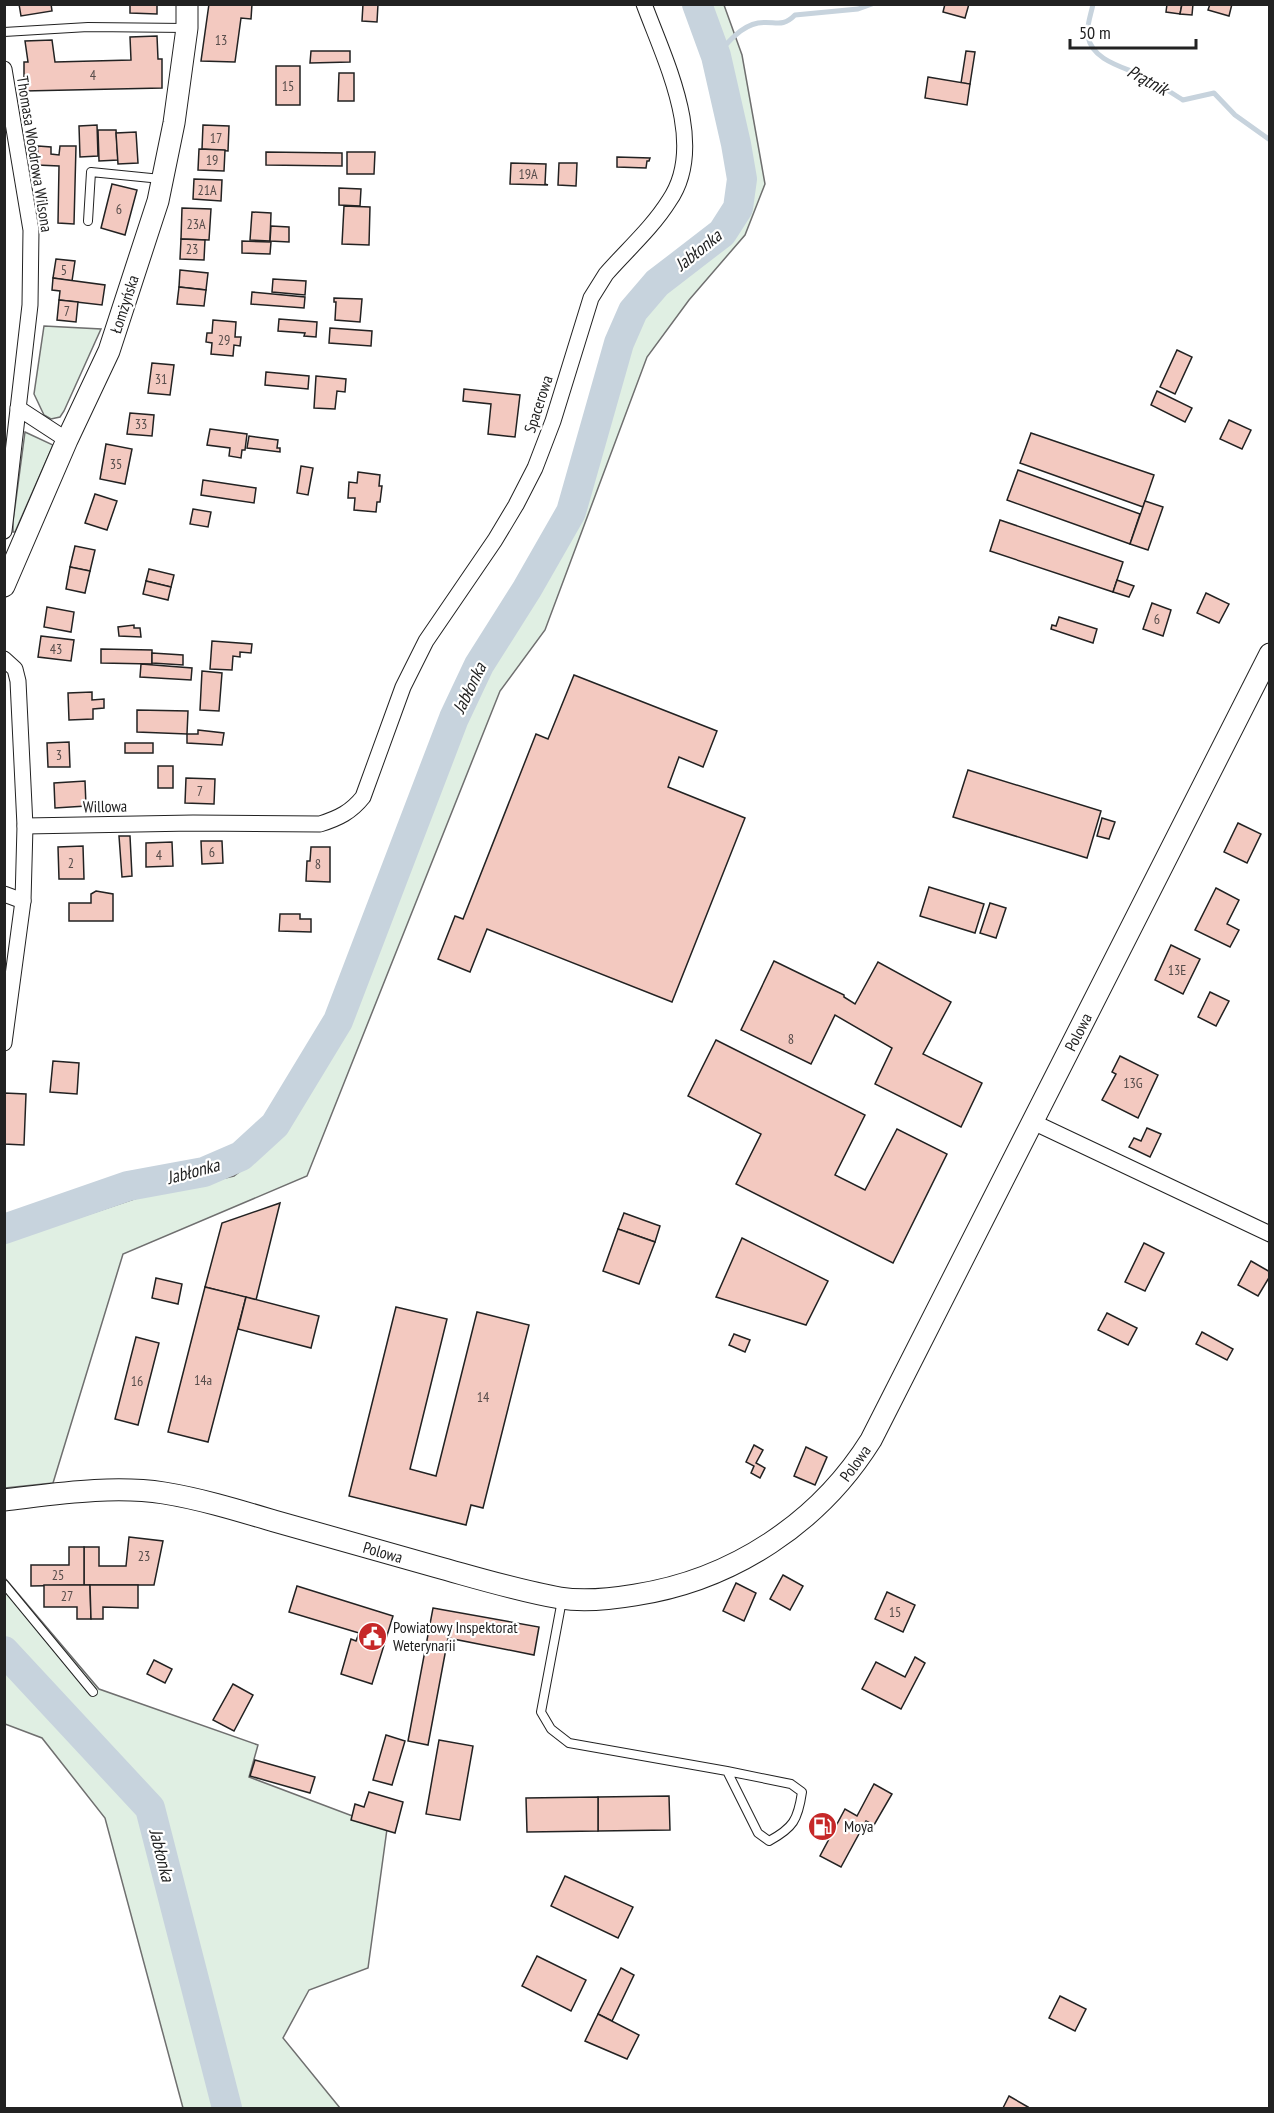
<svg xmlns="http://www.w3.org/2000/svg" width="1274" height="2113" font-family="'PT Sans Narrow',sans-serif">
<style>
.green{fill:#e0efe3;stroke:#6f6f6f;stroke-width:1.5}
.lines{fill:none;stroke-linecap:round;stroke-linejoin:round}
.stream{stroke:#c7d3dd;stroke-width:5}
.river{stroke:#c7d3dd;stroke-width:30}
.building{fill:#f3c9c0;stroke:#222;stroke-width:1.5}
.lane-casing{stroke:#222;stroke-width:10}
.street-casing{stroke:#222;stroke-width:17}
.secondary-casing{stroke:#222;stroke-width:23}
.lane{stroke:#fff;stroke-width:8}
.street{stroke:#fff;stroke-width:15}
.secondary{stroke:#fff;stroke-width:21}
.labels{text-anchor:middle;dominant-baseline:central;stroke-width:4.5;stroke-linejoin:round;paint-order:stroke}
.number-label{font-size:14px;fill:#564c4a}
.street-label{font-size:16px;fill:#222;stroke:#fff}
.poi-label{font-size:16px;fill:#222;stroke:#fff;text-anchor:start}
.water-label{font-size:18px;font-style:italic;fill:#222;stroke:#fff}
</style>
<rect width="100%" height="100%" fill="#fff"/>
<g class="green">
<polygon points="707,5 724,5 742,55 765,184 745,235 689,300 647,357 545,630 500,691 307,1176 123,1254 53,1483 5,1488 5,1242 140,1197 234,1176 273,1145 326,1065 477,687 497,649 541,590 577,518 637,330 662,292 731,236 743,212 747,185 730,67"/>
<polygon points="44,326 101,329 64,411 60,417 51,419 44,415 34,394"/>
<polygon points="25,432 53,445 15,532 13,532 13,522"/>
<polygon points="4,1577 99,1689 258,1745 249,1777 387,1829 368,1968 309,1990 283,2038 340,2108 183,2108 105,1818 42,1738 5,1724"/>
</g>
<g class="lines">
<g class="stream">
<path d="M1093,4C1091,15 1086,26 1088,37C1093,61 1124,67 1143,76C1157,83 1170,92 1183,100L1214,93L1235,115L1270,140"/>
<path d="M716,56C727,43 741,26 758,23C775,20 781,29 795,15L858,9L872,4"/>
</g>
<g class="river">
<polyline points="4,1229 128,1186 204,1172 241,1156 275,1125 338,1021 454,718 479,665 527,589 571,512 619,343 633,311 657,283 722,233 738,208 742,179 736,144 716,56 697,4"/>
<polyline points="4,1651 150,1808 227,2108"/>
</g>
</g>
<g class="building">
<polygon points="19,4 51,4 52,11 21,16"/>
<polygon points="130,4 157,4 157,14 130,13"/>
<polygon points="209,4 252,4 251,19 241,18 235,62 201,61"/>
<polygon points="363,4 378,4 377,22 362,21"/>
<polygon points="945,4 969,4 965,18 943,12"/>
<polygon points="1167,4 1182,4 1180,14 1166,12"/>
<polygon points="1182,4 1193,4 1192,15 1180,14"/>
<polygon points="1210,4 1232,4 1229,16 1208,10"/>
<polygon points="157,36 158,59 162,59 162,88 24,91 24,62 28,62 25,41 52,40 55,62 131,60 130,37"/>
<polygon points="311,51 350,51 350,62 310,63"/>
<polygon points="966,51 975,52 970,84 961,83"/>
<rect x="276" y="66" width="24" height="39"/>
<polygon points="339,73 354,73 354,101 338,101"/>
<polygon points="928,77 970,84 967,105 925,98"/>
<polygon points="97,125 98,156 80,157 79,126"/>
<polygon points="203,125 229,126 228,151 202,149"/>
<polygon points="98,130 116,130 118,160 99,161"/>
<polygon points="136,132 138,163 118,164 116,133"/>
<polygon points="38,146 51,147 51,154 59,155 60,146 76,146 74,224 58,223 59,166 37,165"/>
<polygon points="199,149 225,150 224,171 198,170"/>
<polygon points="266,152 342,153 342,166 266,165"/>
<polygon points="347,152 375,152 374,174 347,174"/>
<polygon points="617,157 650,158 649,161 647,161 646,168 617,167"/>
<polygon points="511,163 546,164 545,184 548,185 510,184"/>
<polygon points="559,163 577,163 576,186 558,185"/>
<polygon points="194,179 222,180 221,201 193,199"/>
<polygon points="112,184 137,190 125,235 101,228"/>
<polygon points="339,188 361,189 360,206 339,205"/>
<polygon points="344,206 370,207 369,245 342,244"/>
<polygon points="182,208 211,209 209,240 181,239"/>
<polygon points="252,212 271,213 270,241 250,240"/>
<polygon points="271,226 289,227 289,242 270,241"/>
<polygon points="181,239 205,240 204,260 180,259"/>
<polygon points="242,241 271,242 270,254 242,253"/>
<polygon points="56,259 75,261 72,281 53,278"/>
<polygon points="180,270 208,273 206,290 179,287"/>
<polygon points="53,278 105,285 102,305 59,300 60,291 52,290"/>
<polygon points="273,279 306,281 305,295 272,292"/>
<polygon points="179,287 206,290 204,306 177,304"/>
<polygon points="252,292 305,297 304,308 251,304"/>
<polygon points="334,298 362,299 360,322 335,320 336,302 334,302"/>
<polygon points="59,300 78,302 76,322 57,320"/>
<polygon points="279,319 317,322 316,337 304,336 305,333 278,331"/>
<polygon points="213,320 236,322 235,337 241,337 240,346 234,345 233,356 211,354 212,343 206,342 207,333 212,333"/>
<polygon points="330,328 372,331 371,346 329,343"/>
<polygon points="1177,350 1192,357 1175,394 1160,387"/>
<polygon points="152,363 174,365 170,395 148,393"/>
<polygon points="266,372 309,376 308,389 265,385"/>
<polygon points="316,376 346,379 345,392 337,391 335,409 314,408"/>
<polygon points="464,389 520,395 515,437 488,434 491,404 463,401"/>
<polygon points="1157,391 1192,408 1185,422 1151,405"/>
<polygon points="130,413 154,415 152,436 127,434"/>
<polygon points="1229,420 1251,430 1242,449 1220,439"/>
<polygon points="210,429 247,434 245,450 242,450 241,458 229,456 230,448 207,445"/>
<polygon points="1031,433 1154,475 1143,507 1020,463"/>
<polygon points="249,436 278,440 277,448 280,448 280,452 247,448"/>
<polygon points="106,444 132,449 125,484 100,479"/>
<polygon points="301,466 313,468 308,495 297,493"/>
<polygon points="1018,470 1140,514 1130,544 1007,500"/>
<polygon points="358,472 380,475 379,486 382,486 380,502 377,502 376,512 354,510 355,498 348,498 349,482 357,483"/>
<polygon points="203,480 256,488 254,503 201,495"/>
<polygon points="95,494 117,501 107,530 85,523"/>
<polygon points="1145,501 1163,507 1148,550 1130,544"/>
<polygon points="193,509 211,512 208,527 190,524"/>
<polygon points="1000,520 1123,562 1113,592 990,551"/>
<polygon points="75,546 95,550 90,571 70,567"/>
<polygon points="70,567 90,571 85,593 66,589"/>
<polygon points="149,569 174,575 171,587 146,581"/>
<polygon points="1117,580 1134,586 1129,597 1113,592"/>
<polygon points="146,581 171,587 168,600 143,594"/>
<polygon points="1206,593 1229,604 1219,623 1197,613"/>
<polygon points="1152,603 1171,610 1163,636 1143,629"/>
<polygon points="47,607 74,612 71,632 44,627"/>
<polygon points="1059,617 1097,629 1093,643 1051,629 1052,625 1056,626"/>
<polygon points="134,625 134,628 140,628 141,637 119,636 118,627"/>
<polygon points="41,636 74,640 71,661 38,657"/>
<polygon points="212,641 252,644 251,653 240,652 240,657 233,656 232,670 210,669"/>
<polygon points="101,649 152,650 152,664 101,663"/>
<polygon points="152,653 183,655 183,665 152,663"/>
<polygon points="141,664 192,668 191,680 140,677"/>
<polygon points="202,671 222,673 219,711 200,710"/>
<polygon points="574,675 717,731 703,767 679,757 668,787 745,818 672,1002 487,929 470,972 438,959 455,916 463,919 536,734 548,739"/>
<polygon points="92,692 92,700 104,699 104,708 93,709 93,719 69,720 68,693"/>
<polygon points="137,710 188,711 187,734 137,732"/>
<polygon points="198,730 224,733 222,745 187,743 187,734 198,734"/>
<polygon points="69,742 70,767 48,767 47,743"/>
<rect x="125" y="743" width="28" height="10"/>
<rect x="158" y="766" width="15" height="22"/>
<polygon points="968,770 1101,811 1087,858 953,817"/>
<polygon points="186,778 215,779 214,804 185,803"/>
<polygon points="85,781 86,806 55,808 54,783"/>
<polygon points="1102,818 1115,822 1109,839 1097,836"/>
<polygon points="1238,823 1261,834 1247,863 1224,852"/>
<polygon points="119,836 130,836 132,876 122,877"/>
<polygon points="201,841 222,841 223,863 202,864"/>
<polygon points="172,842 173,866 146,867 146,843"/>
<polygon points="83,846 84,879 59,879 58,847"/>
<polygon points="311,847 330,847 330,882 306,881 307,861 310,861"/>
<polygon points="929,887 984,904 975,933 920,916"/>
<polygon points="1216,888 1239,900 1227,924 1239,930 1230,947 1195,930"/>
<polygon points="96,891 113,894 113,921 69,921 69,903 91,903 91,894"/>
<polygon points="990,903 1006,908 996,938 980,933"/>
<polygon points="280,914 300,914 300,919 311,919 311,932 279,931"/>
<polygon points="1171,945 1200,959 1183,994 1155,980"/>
<polygon points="774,961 844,995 844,997 855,1004 878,962 951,1002 923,1054 982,1083 961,1127 875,1084 892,1048 835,1015 811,1064 741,1030"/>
<polygon points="1210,992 1229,1001 1216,1026 1198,1017"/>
<polygon points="716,1040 865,1115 835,1175 865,1190 897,1129 947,1154 893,1263 736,1184 761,1134 688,1096"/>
<polygon points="1120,1056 1158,1075 1138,1118 1102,1100 1116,1074 1112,1072"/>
<polygon points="53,1061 79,1063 77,1094 50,1092"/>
<polygon points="4,1093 26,1094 24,1145 4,1144"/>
<polygon points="1147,1128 1161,1134 1150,1157 1129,1147 1134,1138 1141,1141"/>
<polygon points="280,1203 256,1300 205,1287 222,1223"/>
<polygon points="624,1213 660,1226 655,1242 618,1229"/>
<polygon points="618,1229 655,1242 639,1284 603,1271"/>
<polygon points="742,1238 828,1281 806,1325 716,1297"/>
<polygon points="1144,1243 1164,1253 1145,1291 1125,1282"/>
<polygon points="1251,1261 1270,1272 1270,1276 1258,1296 1238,1285"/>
<polygon points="156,1278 182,1284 178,1304 152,1298"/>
<polygon points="205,1287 246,1297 208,1442 168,1432"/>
<polygon points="246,1297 319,1316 311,1348 238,1329"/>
<polygon points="396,1307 447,1319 410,1469 436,1476 477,1312 529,1325 483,1508 471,1505 466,1525 349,1496"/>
<polygon points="1107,1313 1137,1328 1128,1345 1098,1330"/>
<polygon points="1202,1332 1233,1349 1227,1360 1196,1344"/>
<polygon points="734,1334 750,1340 745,1352 729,1345"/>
<polygon points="136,1337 159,1343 138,1425 115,1419"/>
<polygon points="754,1445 763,1450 756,1463 765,1468 760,1478 751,1473 754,1466 746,1462"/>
<polygon points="806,1447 827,1457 815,1485 794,1476"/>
<polygon points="129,1537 163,1541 154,1585 84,1585 84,1547 99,1547 99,1566 126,1566"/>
<polygon points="69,1547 84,1547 84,1585 31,1586 31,1565 69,1565"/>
<polygon points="783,1575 803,1586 790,1610 770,1599"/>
<polygon points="736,1583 756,1593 744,1621 723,1611"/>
<polygon points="44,1585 90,1585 91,1619 77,1619 77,1607 44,1607"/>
<polygon points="90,1585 138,1585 138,1608 103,1607 103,1619 91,1619"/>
<polygon points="297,1586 393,1616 372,1684 341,1674 351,1639 356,1641 359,1633 289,1612"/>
<polygon points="887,1592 915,1605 903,1632 875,1619"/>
<polygon points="433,1608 539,1627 534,1655 448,1638 428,1745 408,1741"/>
<polygon points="915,1657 925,1663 901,1709 862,1689 876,1662 905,1677"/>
<polygon points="154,1660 172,1669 165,1683 147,1674"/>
<polygon points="233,1684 253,1695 234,1731 213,1720"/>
<polygon points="386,1735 405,1741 392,1785 373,1780"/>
<polygon points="439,1740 473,1746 460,1820 426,1814"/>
<polygon points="255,1760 315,1777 310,1793 250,1776"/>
<polygon points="874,1784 892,1794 874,1825 866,1821 841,1867 820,1856 845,1809 857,1816"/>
<polygon points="369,1792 403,1802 395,1833 351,1820 355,1804 364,1807"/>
<polygon points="669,1796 670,1830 598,1831 598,1797"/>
<polygon points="598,1797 598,1831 527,1832 526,1798"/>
<polygon points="565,1876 633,1907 618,1938 551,1906"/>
<polygon points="537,1956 586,1980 571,2011 522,1986"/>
<polygon points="621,1968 634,1975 612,2021 598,2014"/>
<polygon points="1060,1996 1086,2009 1075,2031 1049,2018"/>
<polygon points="598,2014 639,2035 627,2059 585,2041"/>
<polygon points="1009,2096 1028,2107 1027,2108 1003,2108"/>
</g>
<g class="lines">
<defs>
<g id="lane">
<polyline points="4,32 88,27 186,28"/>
<polyline points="88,221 91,172 161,179"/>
<polyline points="4,1584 93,1692"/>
<path d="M562,1600L541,1712L551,1729L569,1743L727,1771L758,1833L769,1841C793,1828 798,1820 802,1792L791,1784L727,1771"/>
</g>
<g id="street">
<polyline points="4,69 31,230 30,305 4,531"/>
<polyline points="18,408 67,440"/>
<polyline points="4,659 15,669 18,681 25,826 23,901 4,1043"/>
<path d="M25,826L193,823L320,824C339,818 351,812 363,797L403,687L426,641L495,540L516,505L535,468L553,421L591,298L606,274C627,250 652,228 669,201C708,145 665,61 644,4"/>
<polyline points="4,894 23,901"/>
<polyline points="1033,1122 1270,1234"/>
</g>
<g id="secondary">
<polyline points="4,586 67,440 109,351 158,201 174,123 187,28 187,4"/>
<path d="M4,1500C56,1494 112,1485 164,1493C201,1499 237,1510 274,1521C328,1536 382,1552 437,1567C477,1578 519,1591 560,1598C584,1602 611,1599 635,1595C733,1580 819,1523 871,1440L1270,654"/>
</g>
</defs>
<use href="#lane" class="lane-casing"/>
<use href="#street" class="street-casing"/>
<use href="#secondary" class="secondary-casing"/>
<use href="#lane" class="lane"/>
<use href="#street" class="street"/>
<use href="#secondary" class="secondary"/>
</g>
<defs>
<symbol id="civic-disc" viewBox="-11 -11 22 22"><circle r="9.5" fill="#c62828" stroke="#fff"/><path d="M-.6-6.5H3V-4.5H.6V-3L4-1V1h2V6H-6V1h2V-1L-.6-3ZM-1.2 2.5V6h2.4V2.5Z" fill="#fff"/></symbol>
<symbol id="fuel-disc" viewBox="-11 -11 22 22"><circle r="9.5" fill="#c62828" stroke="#fff"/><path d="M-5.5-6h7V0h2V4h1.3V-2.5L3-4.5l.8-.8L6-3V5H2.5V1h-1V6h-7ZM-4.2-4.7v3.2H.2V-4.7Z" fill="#fff"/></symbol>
</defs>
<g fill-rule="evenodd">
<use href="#civic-disc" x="356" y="1620" width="33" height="33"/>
<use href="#fuel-disc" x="806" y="1810" width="33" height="33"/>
</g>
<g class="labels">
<g class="number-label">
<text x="221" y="40">13</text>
<text x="93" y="75">4</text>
<text x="288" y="86">15</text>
<text x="216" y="138">17</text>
<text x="212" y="160">19</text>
<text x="528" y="174">19A</text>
<text x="207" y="190">21A</text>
<text x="119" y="209">6</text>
<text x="196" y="224">23A</text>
<text x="192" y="249">23</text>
<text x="64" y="270">5</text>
<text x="67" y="311">7</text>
<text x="224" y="340">29</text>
<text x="161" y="379">31</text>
<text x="141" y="424">33</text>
<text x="116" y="464">35</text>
<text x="1157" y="619">6</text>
<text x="56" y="649">43</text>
<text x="59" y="755">3</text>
<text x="200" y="791">7</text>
<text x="212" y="852">6</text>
<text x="159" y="855">4</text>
<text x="71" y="863">2</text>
<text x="318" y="864">8</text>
<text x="1177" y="970">13E</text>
<text x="791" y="1039">8</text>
<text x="1133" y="1083">13G</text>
<text x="203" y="1380">14a</text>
<text x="137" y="1381">16</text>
<text x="483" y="1397">14</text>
<text x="144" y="1556">23</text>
<text x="58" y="1575">25</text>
<text x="67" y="1596">27</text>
<text x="895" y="1612">15</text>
</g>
<g class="street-label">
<text transform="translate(35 154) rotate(81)">Thomasa Woodrowa Wilsona</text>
<text transform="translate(124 304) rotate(-72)">Łomżyńska</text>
<text transform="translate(538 404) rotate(-72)">Spacerowa</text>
<text transform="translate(105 806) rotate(-1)">Willowa</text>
<text transform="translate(1078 1032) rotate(-63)">Polowa</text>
<text transform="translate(855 1463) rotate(-54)">Polowa</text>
<text transform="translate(383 1552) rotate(16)">Polowa</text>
</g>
<g class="poi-label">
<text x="393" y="1627">Powiatowy Inspektorat<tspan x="393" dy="18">Weterynarii</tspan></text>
<text x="844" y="1826">Moya</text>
</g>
<g class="water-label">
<text transform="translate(1148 80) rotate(29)">Prątnik</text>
<text transform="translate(698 250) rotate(-39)">Jabłonka</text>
<text transform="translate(469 688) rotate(-64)">Jabłonka</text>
<text transform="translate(193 1171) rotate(-15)">Jabłonka</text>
<text transform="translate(162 1855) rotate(76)">Jabłonka</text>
</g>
</g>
<rect width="1274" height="2113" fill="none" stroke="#222222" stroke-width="12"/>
<path d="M1070 39v9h126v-9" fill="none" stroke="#222222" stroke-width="3"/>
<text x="1079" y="39" font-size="18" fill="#222222" stroke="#ffffff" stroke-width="4.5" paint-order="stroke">50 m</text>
</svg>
